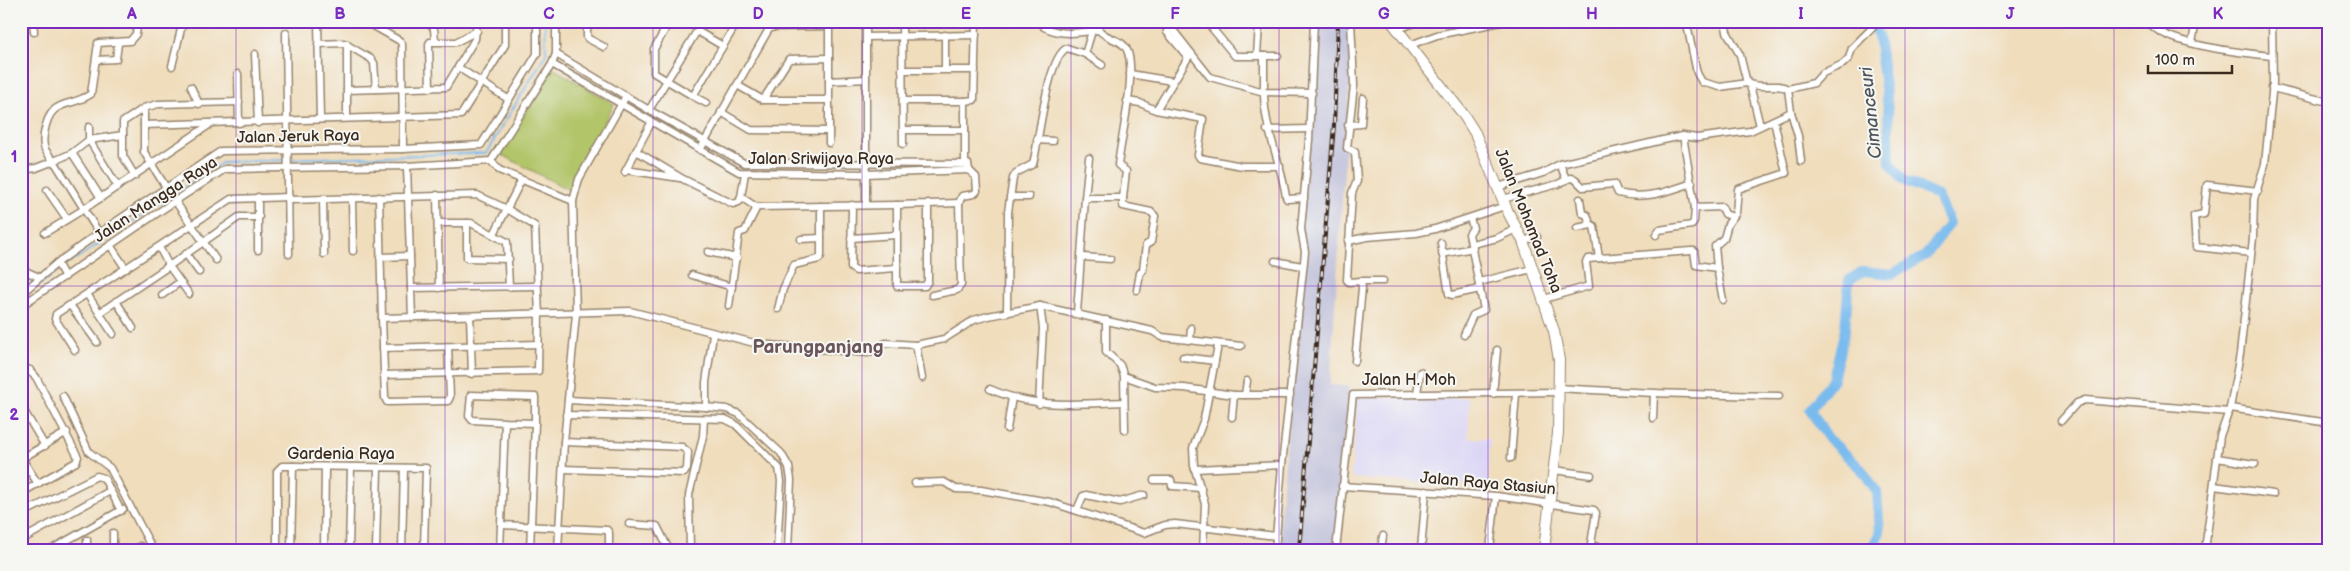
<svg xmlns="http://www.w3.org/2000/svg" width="2350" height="571" font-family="'Balsamiq Sans',sans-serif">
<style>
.built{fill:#dcd6f6}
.industrial{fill:#c2c2dc}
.green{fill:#b2c569;stroke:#767844}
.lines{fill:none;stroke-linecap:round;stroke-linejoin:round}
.stream{stroke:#7abbee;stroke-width:2}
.river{stroke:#7abbee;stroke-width:10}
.street-casing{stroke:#96846d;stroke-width:9}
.primary-casing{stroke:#96846d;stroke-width:12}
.street{stroke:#fff;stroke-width:6}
.primary{stroke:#fff;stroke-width:10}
.rail-casing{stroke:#3b2a1e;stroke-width:4}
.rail{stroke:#f6f6f2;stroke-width:2;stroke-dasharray:5.5;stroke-linecap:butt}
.grid{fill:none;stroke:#7b2cbf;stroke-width:1;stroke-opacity:0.55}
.labels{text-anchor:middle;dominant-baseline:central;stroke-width:4;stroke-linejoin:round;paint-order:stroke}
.street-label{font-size:16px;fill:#3b2a1e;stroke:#f6f6f2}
.water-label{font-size:18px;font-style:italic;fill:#4e565c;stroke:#f6f6f2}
.quarter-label{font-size:19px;font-weight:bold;fill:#6b565b;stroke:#f6f6f2}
.neatline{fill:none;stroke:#7b2cbf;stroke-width:2}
.grid-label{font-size:16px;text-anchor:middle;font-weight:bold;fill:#7b2cbf}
</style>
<rect width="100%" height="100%" fill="#f6f6f2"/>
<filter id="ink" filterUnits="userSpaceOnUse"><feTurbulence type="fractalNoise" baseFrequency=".02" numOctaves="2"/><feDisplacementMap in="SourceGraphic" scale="10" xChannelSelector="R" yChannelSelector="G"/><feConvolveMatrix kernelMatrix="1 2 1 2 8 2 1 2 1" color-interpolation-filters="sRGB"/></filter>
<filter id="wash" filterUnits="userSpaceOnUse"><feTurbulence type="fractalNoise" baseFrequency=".0096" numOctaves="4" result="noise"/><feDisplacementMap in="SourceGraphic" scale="20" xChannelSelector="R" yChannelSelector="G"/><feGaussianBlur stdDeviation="1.12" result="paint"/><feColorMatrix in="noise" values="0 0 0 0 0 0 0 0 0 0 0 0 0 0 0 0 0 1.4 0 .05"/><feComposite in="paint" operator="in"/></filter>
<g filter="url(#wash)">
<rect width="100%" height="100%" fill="#f0ddbc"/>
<polygon class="built" points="1358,397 1470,398 1468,438 1490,439 1488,487 1351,478"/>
<polygon class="industrial" points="1315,21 1348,21 1351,63 1330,384 1349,387 1337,550 1277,550 1305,248 1301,237"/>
<polygon class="green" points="553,68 614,104 569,190 500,154"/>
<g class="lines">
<g class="stream">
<polyline points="290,159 486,153 546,54 545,21"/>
<polyline points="62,268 223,162 285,160"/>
<polyline points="40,284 58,271"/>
</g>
<g class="river">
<polyline points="1750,21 1758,25 1765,21"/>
<polyline points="1870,21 1878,35 1888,109 1890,162 1903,180 1938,196 1950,223 1926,255 1892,274 1863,271 1849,280 1845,329 1833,379 1810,410 1828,438 1862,470 1877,492 1880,532 1871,550"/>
</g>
</g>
</g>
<g filter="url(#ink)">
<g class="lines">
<defs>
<g id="street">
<polyline points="33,21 34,32"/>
<polyline points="318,21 320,119"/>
<polyline points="365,21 400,41 402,44 403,149"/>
<polyline points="429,21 434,29 435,41"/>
<polyline points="587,21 587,38 604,47"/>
<polyline points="670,21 654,49 654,73 693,96 738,21"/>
<polyline points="866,21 866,205"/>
<polyline points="902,21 903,144"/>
<path d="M1041,21L1044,27C1062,36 1078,33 1097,30"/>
<polyline points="1166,21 1210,77 1264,92 1312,93"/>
<polyline points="1206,21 1235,56 1278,56"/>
<polyline points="1248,21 1259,25 1257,55"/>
<polyline points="1351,21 1354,85 1347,148 1355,152 1357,181 1352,193 1347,280 1349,282 1361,281 1362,288 1355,361"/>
<polyline points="1686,21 1687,25 1696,21"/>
<path d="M1725,21L1727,32L1740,55L1747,83C1760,90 1777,82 1788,89L1814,83L1823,73L1843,64L1849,58L1852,48L1879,21"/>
<path d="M2148,21C2162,45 2244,53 2272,56"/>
<polyline points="1168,24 1167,32 1187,56"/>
<polyline points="1687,25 1697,73 1702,82 1720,87 1747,83"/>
<polyline points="1398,29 1420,21"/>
<polyline points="697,31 723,46"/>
<polyline points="286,33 289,254"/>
<polyline points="866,37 976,35"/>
<polyline points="2192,43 2196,21"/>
<polyline points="318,44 344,43 371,59 374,63 376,89"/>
<polyline points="347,44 347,118"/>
<polyline points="1410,45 1437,35 1506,21"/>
<polyline points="255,54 258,123"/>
<polyline points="556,54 649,110 744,163 968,164 969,170 976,177 977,191 974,194 962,196 959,203 961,285 957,290 932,295"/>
<polyline points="1085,54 1092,31"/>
<polyline points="96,60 116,59 118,44"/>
<polyline points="552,64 739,172 866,174 969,170"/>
<polyline points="172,66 183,21"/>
<polyline points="459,68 508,99"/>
<polyline points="945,69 945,35"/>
<polyline points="902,70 975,70"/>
<polyline points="238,74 239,123"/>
<polyline points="1130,74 1172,81"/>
<polyline points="829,81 866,79"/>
<polyline points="737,85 763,100 829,100"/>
<polyline points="1750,85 1760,126"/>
<polyline points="1264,86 1264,56"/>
<polyline points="191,87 199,104"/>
<polyline points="430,88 429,44 430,42 456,42 477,31"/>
<polyline points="2272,88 2329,102"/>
<polyline points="347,90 446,87 475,39 477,21"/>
<path d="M1264,92C1264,129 1281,161 1286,197L1287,199L1304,198"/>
<polyline points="693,96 706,103"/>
<polyline points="763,100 789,59 829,58"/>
<polyline points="903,101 965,101 974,100 976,21"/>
<polyline points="965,101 965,163"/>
<polyline points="1127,101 1140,103 1156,110 1203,119 1198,155 1200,158 1242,166 1280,166"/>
<polyline points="144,108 158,104 239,102"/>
<polyline points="649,110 703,21"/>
<polyline points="1156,110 1191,53"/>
<polyline points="721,112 751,130 829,131"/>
<polyline points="1791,112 1798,136 1801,161"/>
<polyline points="144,125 461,115 505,45 505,21"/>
<polyline points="1348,125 1361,124 1363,98"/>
<polyline points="89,127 89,140 72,153 54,161 99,233"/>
<polyline points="903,130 965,130"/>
<polyline points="1267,130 1309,129"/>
<polyline points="1683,136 1695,208"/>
<polyline points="1037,140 1053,141"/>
<polyline points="829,143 829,21"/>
<polyline points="700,150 769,29 774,27 829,26"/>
<polyline points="636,151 683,179 733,204 739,202 741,197"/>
<polyline points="72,153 101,198"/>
<path d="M54,161C45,151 42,148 44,134C50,96 69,109 91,94L98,43L130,41L136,34L138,21"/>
<polyline points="491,161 499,170 573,201"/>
<polyline points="1560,164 1566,179"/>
<polyline points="407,166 412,318"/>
<polyline points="21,170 36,168 54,161"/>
<polyline points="626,170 680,178"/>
<polyline points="625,172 651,123"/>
<polyline points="745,173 741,197 756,207 897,205"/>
<polyline points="135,176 123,156 123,122 144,108 144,152 167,189"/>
<polyline points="118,187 89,140 123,135"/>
<polyline points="1498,187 1543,173 1560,164 1663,140 1683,136 1697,138 1750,131 1791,112 1788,89"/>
<polyline points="47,190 67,219"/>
<polyline points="437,195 439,288"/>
<polyline points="379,197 382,318"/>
<polyline points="1010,197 1029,197"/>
<polyline points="352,198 353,251"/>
<polyline points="1085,198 1089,158"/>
<polyline points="1123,198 1123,206 1151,212 1155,216 1151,242 1146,245 1143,270 1140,273 1137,290"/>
<polyline points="323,199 324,254"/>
<path d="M1503,199L1558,184L1570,178L1575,179L1583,187L1614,184L1618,193C1644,200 1667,192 1692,183"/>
<polyline points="1580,199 1582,213 1587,215 1590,224 1594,226 1599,258"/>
<polyline points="289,200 477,195 507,209 535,226 539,315 538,371 384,375"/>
<polyline points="175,201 216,260"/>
<polyline points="928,203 928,281 925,286 897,286 897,205 959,203"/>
<polyline points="852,205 851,268 856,271 896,268"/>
<polyline points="438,223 471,223 507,242 509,287"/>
<polyline points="467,223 467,258 509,259"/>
<polyline points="1577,228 1591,225"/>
<polyline points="45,233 84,209 209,125"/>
<polyline points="494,234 521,181"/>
<polyline points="1656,235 1659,230 1692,225 1694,221 1695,208 1722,207 1725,214 1733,217"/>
<polyline points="851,238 896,235"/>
<polyline points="801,239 821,238"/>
<polyline points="1348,241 1367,237 1416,233 1435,229 1505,206"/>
<polyline points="1523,241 1537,237"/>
<polyline points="1441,243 1449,294 1452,295 1480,289"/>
<polyline points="1472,244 1497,238 1516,229"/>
<polyline points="110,245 126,269"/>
<polyline points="159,247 169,266 239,217 259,217"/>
<polyline points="258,250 258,197"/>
<polyline points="708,252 737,258"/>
<polyline points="2251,253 2196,247 2194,216 2204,214 2207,185 2258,191"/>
<polyline points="186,254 199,272"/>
<polyline points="1442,254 1473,248"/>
<polyline points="380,257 410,256"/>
<polyline points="1083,257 1110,259"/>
<polyline points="1275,261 1302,266"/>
<polyline points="57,263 65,277"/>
<polyline points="25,271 39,277"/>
<polyline points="692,275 732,287"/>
<polyline points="1361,281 1383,281"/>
<polyline points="1479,282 1532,269"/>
<polyline points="411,288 537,286"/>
<polyline points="21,294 57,263 99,233 221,151 403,149 481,145 537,54 537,21"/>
<polyline points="87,294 113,334"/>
<polyline points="162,295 180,282"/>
<polyline points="1544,299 1589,286 1586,262 1588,259 1691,251 1694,251 1696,265 1717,268"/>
<polyline points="1723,300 1717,268 1715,246 1724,238 1728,224 1736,213 1738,189 1786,173 1774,121"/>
<polyline points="116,301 133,328"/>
<polyline points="70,305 97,342"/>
<polyline points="21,306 175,201 225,169 407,166 491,161 552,64 556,54 556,21"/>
<polyline points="729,306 739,233 745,231 757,207"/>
<polyline points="778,309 783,289 794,265 819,259 821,256 821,206"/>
<polyline points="99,313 169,266 189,294"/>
<path d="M1007,313L1008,212L1013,178L1016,173L1033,164C1039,142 1047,57 1067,48L1085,54L1102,65"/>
<path d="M1077,313L1085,198H1123L1126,171L1118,165C1121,139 1137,71 1127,50C1122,37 1099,40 1094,21"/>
<polyline points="470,316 472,374"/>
<polyline points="1106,320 1106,352 1120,365 1124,376 1125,430"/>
<polyline points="1464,335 1473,315 1484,310 1469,234 1473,228 1470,218"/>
<polyline points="1190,340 1191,328"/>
<polyline points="916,345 922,378"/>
<polyline points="448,347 450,397 448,401 387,402 385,398 382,318 630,311 758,344 868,353 886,343 916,345 944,339 974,320 988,316 1040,306 1152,331 1162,337 1241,346"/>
<polyline points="383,348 539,344"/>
<polyline points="75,350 55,319 56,314 231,199 289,197"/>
<polyline points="1183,357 1215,361"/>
<polyline points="21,364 36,377 78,457 76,462 21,493"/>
<polyline points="21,375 30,370"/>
<polyline points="1124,376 1155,387 1184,388 1234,395 1290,395"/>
<path d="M1559,388C1633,393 1705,395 1779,396"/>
<path d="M990,389C1035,409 1076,404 1123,402"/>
<polyline points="1417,394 1420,372"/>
<polyline points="1493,394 1497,350"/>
<polyline points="1245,395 1247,381"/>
<polyline points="63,396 89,452 110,468 153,550"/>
<polyline points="568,400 706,407 727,409 739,414 781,453 789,467 791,480 788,550"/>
<polyline points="1039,404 1043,328 1040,306"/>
<polyline points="21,406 45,446"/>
<polyline points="706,407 706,382 713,334"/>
<polyline points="2230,408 2329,423"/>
<polyline points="566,415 725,419 735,424 779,468 781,481 777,550"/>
<polyline points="1232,417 1234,395"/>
<polyline points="1653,418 1654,394"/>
<polyline points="2061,421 2077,403 2085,400 2229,412"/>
<polyline points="1007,429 1012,397"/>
<polyline points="21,457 38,484"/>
<polyline points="1511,458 1516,394"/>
<polyline points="2217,458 2255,464"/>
<polyline points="21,459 67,432"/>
<polyline points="563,469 684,473 687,469 688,452 682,447 564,442"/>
<polyline points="1195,469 1282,465"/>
<polyline points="1554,470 1591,475"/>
<polyline points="1154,480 1171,480 1172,486 1201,488"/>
<polyline points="915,483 944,482 956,489 981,490 1050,502 1144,533 1165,525 1175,524 1276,536"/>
<polyline points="1342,486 1496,496 1594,510 1596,513 1590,550"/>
<polyline points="2214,486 2273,494"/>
<polyline points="1077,510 1083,496 1086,495 1120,502 1144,495"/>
<polyline points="21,514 97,476 104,478 121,511"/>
<polyline points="629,524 657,526 668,548 690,549"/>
<polyline points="501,525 607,530 609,533 609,550"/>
<polyline points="21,540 110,491"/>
<polyline points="140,546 140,550"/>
<polyline points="1591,546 1625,550"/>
<polyline points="50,550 123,509"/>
<polyline points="87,550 87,540"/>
<polyline points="113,550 113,533"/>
<polyline points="277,550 277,471 282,466 293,466 426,468 424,550"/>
<polyline points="291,550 293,466"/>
<polyline points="324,550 325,467"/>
<polyline points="349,550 351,467"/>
<polyline points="376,550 378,468"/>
<polyline points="402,550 404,468"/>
<polyline points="500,550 505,422 472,420 469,416 471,395 535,397 535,423 505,422"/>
<polyline points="530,550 535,423"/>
<polyline points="558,550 564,442 576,314 573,201 579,179 626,96"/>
<polyline points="690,550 689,495 703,436 704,419"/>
<polyline points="1203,550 1205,504 1194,466 1193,448 1204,419 1218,345"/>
<polyline points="1275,550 1282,465 1305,252 1301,229 1309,140 1314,21"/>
<polyline points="1336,550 1353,395 1559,392"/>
<polyline points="1381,550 1383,536"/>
<polyline points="1421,550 1426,491"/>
<polyline points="1490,550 1496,496"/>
<polyline points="2205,550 2220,436 2230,408 2240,354 2253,238 2254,199 2265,164 2273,83 2272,21"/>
</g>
<polyline id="primary" points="1391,21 1463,114 1475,133 1508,212 1523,241 1554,331 1559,360 1558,433 1544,550"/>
</defs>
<use href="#street" class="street-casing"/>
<use href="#primary" class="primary-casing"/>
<use href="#street" class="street"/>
<use href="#primary" class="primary"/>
<defs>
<polyline id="rail" points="1299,550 1334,125 1338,21"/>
</defs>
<use href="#rail" class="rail-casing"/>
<use href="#rail" class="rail"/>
</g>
</g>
<path class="grid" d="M236,21V550M445,21V550M653,21V550M862,21V550M1071,21V550M1279,21V550M1488,21V550M1697,21V550M1905,21V550M2114,21V550M21,286H2329"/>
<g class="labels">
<g class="street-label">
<text transform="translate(298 137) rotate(-1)">Jalan Jeruk Raya</text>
<text x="821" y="159">Jalan Sriwijaya Raya</text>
<text transform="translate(156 200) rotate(-33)">Jalan Mangga Raya</text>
<text transform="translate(1528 221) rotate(68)">Jalan Mohamad Toha</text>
<text x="1409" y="380">Jalan H. Moh</text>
<text x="341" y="454">Gardenia Raya</text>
<text transform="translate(1488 484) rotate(5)">Jalan Raya Stasiun</text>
</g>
<g class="water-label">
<text transform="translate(1871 113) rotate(-96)">Cimanceuri</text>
</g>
<g class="quarter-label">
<text x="818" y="347">Parungpanjang</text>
</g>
</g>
<rect width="2350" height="571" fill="none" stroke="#f6f6f2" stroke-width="55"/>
<path d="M2148 65v8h84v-8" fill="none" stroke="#3b2a1e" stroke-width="2.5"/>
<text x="2155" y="65" font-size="15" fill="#3b2a1e" stroke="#f6f6f2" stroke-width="4" paint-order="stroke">100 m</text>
<rect x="28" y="28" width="2294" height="516" class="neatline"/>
<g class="grid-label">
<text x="132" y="19">A</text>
<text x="340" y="19">B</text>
<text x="549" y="19">C</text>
<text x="758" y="19">D</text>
<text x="966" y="19">E</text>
<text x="1175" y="19">F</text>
<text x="1384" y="19">G</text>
<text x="1592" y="19">H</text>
<text x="1801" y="19">I</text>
<text x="2010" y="19">J</text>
<text x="2218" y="19">K</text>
<text x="14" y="162">1</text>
<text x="14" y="420">2</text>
</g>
</svg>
